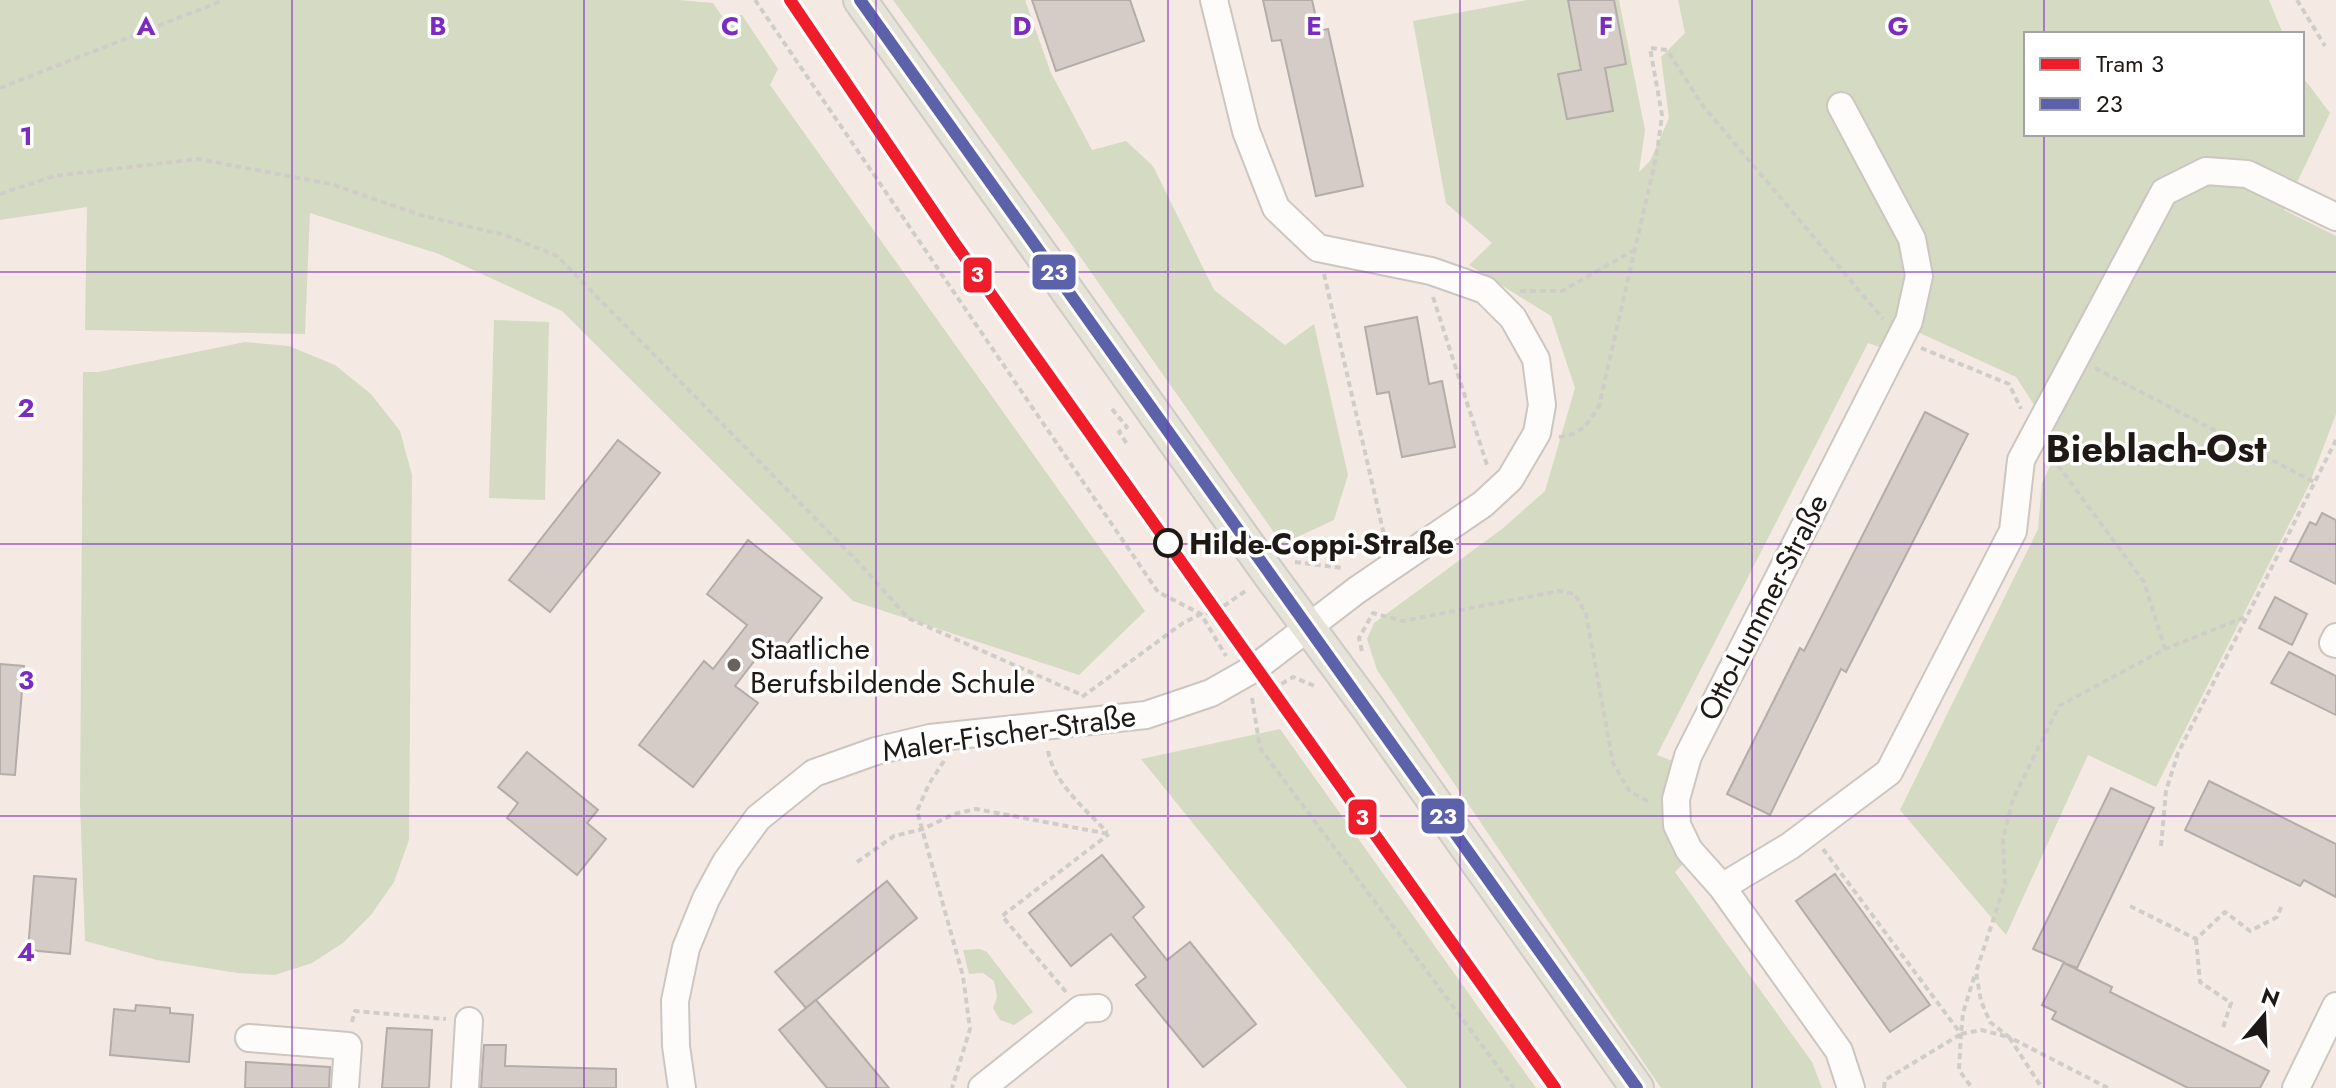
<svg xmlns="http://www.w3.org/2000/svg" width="2336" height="1088" font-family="Jost,sans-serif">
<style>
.green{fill:#d5dac3}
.building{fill:#d5ccc8;stroke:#b4aca8;stroke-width:2}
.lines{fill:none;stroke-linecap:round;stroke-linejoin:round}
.minor-casing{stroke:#cdc6c0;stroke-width:30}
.major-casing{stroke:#cecac6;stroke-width:36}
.path{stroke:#d0cdc9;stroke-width:4;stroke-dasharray:6 4;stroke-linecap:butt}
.minor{stroke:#fdfcfb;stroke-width:26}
.major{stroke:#e6e4d8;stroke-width:32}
.bus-1-casing{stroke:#fff;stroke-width:18}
.bus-1{stroke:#5c62aa;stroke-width:12}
.tram-1-casing{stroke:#fff;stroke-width:18}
.tram-1{stroke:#ef1c29;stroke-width:12}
.grid{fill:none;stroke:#7b2cbf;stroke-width:2;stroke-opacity:0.55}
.stop-dot{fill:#fff;stroke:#1f1915;stroke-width:4}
.poi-dot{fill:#6a625d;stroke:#fff;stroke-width:3}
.labels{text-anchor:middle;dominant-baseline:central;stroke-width:7;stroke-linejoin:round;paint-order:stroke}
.stop-label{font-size:30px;font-weight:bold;fill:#1f1915;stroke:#fff;text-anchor:start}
.street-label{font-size:30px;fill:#1f1915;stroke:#fff}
.poi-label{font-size:30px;fill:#1f1915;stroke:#fff;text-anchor:start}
.district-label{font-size:38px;font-weight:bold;fill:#1f1915;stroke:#fff}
.grid-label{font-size:26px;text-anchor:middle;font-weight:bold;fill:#7b2cbf;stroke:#fff;stroke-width:7;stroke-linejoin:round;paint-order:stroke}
.line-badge{stroke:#fff;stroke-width:3}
.badge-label{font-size:22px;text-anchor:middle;font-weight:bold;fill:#fff}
</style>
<rect width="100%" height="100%" fill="#f4eae3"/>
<g class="green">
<polygon points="0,0 679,0 713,3 722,16 742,15 778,69 770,85 1145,611 1079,675 853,601 562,311 439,254 310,213 305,334 85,330 87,207 0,220"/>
<polygon points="893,0 1025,0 1051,73 1092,150 1126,141 1153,166 1214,290 1285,345 1314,324 1348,475 1334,520 1282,544 1067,238"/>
<polygon points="1527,0 1619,0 1645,130 1639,172 1650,161 1669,118 1661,57 1685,33 1678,0 2269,0 2283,34 2026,34 2026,134 2302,134 2302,76 2330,113 2284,210 2336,236 2336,414 2309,485 2156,787 2088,755 2006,935 1900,810 2038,529 2042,483 2060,445 2016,377 1898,323 1885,349 1868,343 1657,755 1673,761 1662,799 1662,820 1686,861 1675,872 1812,1062 1822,1088 1661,1088 1377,670 1367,639 1374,623 1502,529 1545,491 1575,388 1551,316 1469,265 1492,243 1446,203 1413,21"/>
<polygon points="494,320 549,322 545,500 489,498"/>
<polygon points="245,342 289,346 335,365 371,394 400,431 412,475 409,840 394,882 371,915 343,943 312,963 275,975 237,973 157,960 85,941 80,803 83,372 98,372"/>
<polygon points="1280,729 1536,1088 1407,1088 1141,759"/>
<polygon points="980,949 987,952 1033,1012 1014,1025 1000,1020 993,1008 997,997 994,981 983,973 969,974 963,950"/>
</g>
<g class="building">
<polygon points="1032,0 1130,0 1144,41 1056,71"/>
<polygon points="1263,0 1312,0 1319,31 1328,29 1363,186 1316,196 1281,40 1272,41"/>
<polygon points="1568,0 1614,0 1626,64 1605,68 1613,111 1567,119 1558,74 1581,70"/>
<polygon points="1417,317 1429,384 1442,381 1455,447 1402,457 1389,392 1377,394 1365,327"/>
<polygon points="1925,412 1968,434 1846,672 1841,669 1770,815 1727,794 1800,648 1804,651"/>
<polygon points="618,440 660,473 550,612 509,580"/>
<polygon points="2322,513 2336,520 2336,584 2290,561 2310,522 2316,525"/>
<polygon points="748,540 822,598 781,651 769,642 735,686 758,703 693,787 639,745 704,661 713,669 747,625 707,594"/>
<polygon points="2275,597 2307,614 2292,645 2259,628"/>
<polygon points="2289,652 2336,676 2336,715 2271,683"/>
<polygon points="0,664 24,666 15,775 0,774"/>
<polygon points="527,752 598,810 587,823 606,839 577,875 507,818 518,803 498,787"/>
<polygon points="2209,781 2336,844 2336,897 2304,880 2300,886 2185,830"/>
<polygon points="2111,788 2154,808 2077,968 2064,963 2112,987 2110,992 2269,1071 2260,1088 2188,1088 2052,1019 2056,1012 2042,1005 2064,962 2033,949"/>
<polygon points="1102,855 1144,907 1133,917 1167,960 1190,942 1256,1024 1203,1067 1136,985 1146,977 1111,934 1071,966 1029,913"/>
<polygon points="1835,874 1930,1005 1890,1032 1796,901"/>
<polygon points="34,876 76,879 70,954 28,950"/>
<polygon points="887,881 917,918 806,1008 775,972"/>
<polygon points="816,1000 851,1042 889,1088 827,1088 779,1030"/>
<polygon points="136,1005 170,1008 170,1013 193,1015 189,1062 110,1055 114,1009 135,1011"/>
<polygon points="387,1028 432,1030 429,1088 382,1088"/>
<polygon points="484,1045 506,1045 505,1066 616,1069 616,1088 481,1088"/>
<polygon points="246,1062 330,1067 329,1088 245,1088"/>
</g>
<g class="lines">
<defs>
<g id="minor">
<polyline points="1841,106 1912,239 1919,276 1909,321 1688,756 1676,799 1677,825 1689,850 1722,887 1839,1051 1851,1088"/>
<polyline points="2336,637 2333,643 2336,644"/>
<polyline points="1722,887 1790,846 1889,772 2013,531 2021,460 2164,192 2206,171 2247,174 2336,217"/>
<polyline points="249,1038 348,1046 345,1088"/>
<polyline points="465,1088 469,1021"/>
<polyline points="682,1088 676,1046 675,1001 686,948 706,899 726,862 758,818 814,773 876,751 930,738 1146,715 1211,693 1255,668 1357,590 1483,504 1510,479 1537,433 1542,405 1536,359 1513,318 1485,290 1431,271 1318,248 1276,208 1246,131 1214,0"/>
<polyline points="982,1088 1081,1009 1098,1008"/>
<polyline points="2296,1088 2336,1006"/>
</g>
<polyline id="major" points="860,0 1269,574 1368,708 1637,1088"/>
</defs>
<use href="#minor" class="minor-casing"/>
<use href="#major" class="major-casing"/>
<g class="path">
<polyline points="755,0 1158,592 1201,614 1226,656"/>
<polyline points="2297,0 2325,46"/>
<polyline points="0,88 224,0"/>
<polyline points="0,194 54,176 198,159 331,184 420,215 505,235 557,256 862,566 908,618 1082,695"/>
<polyline points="1324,274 1385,539"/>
<polyline points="1520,291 1562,291 1636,249"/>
<polyline points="1433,297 1488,468"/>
<polyline points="1921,348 2009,384 2021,409"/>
<polyline points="2095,368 2314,482"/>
<polyline points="1112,409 1127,427 1119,432 1127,444"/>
<path d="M1559,437C1581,435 1588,424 1599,406L1657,153L1662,115L1650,48L1667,50L1703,106L1883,319"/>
<polyline points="2052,457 2144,582 2165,649"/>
<polyline points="1295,562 1342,568"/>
<polyline points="1362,651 1359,638 1373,613 1403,621 1559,591 1575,594 1586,614 1613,763 1630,792 1650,802"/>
<polyline points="1273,689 1293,677 1315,686"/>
<polyline points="1082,697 1183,623 1201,614 1215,612 1247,590"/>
<polyline points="1252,698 1260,748 1514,1088"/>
<path d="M1048,751C1054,783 1085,809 1107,832"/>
<polyline points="944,761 929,784 917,811 963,976 970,1029 952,1088"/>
<polyline points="2161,846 2166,791 2178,753 2336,440"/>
<polyline points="1823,849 1961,1034 1959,1070 1972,1088"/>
<polyline points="857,862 894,836 923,829 954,814 976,809 1109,834"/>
<polyline points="2130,906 2196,939 2225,912 2250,931 2277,917 2282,905"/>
<polyline points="2196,939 2200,982 2231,1003 2223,1028"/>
<polyline points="1066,992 1002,916 1109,834"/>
<polyline points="352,1022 355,1011 446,1019"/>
<polyline points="1961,1034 1981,1030 2009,1037 2042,1088"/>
<polyline points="1884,1088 1885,1080 1961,1034 1963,1013 1975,974"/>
<polyline points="2108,1088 2009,1037 1990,1022 1981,1001 1976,972 2005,884 2003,839 2013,799 2059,706 2165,649 2248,616"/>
</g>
<use href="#minor" class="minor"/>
<use href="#major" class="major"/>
<defs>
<polyline id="bus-1" points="860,0 1637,1088"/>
</defs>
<use href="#bus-1" class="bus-1-casing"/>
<use href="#bus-1" class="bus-1"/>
<defs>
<polyline id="tram-1" points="790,0 954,242 1555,1088"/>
</defs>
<use href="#tram-1" class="tram-1-casing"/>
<use href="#tram-1" class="tram-1"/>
</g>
<path class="grid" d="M292,0V1088M584,0V1088M876,0V1088M1168,0V1088M1460,0V1088M1752,0V1088M2044,0V34M2044,134V1088M0,272H2336M0,544H2336M0,816H2336"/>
<circle class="stop-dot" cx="1168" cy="543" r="13"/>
<circle class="poi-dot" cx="734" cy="665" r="8"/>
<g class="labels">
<g class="stop-label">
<text x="1189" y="543">Hilde-Coppi-Straße</text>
</g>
<g class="street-label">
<text transform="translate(1763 607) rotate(-63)">Otto-Lummer-Straße</text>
<text transform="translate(1009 733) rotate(-8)">Maler-Fischer-Straße</text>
</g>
<g class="poi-label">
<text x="750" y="648">Staatliche<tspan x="750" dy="34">Berufsbildende Schule</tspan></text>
</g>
<g class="district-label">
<text x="2156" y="448">Bieblach-Ost</text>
</g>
</g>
<g class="grid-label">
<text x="146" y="35">A</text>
<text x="438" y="35">B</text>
<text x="730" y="35">C</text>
<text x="1022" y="35">D</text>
<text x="1314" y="35">E</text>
<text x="1606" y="35">F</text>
<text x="1898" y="35">G</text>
<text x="26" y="145">1</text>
<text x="26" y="417">2</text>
<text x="26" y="689">3</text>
<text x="26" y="961">4</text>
</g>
<g class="line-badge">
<rect x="1031" y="253" width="46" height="38" rx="8" fill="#5c62aa"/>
<rect x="962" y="256" width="31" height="38" rx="8" fill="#ef1c29"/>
<rect x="1420" y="797" width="46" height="38" rx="8" fill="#5c62aa"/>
<rect x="1347" y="798" width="31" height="38" rx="8" fill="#ef1c29"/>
</g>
<g class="badge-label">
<text x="1054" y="280">23</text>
<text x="977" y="282">3</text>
<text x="1443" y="824">23</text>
<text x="1362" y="825">3</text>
</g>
<rect x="2024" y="32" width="280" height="104" fill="#ffffff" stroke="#a5a3a1" stroke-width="2"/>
<rect x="2040" y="58" width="40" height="12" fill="#ef1c29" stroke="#a5a3a1" stroke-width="2"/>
<text x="2096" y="72" font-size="24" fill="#1f1915">Tram 3</text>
<rect x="2040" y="98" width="40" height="12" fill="#5c62aa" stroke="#a5a3a1" stroke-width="2"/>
<text x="2096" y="112" font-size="24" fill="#1f1915">23</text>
<g transform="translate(2264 1016) rotate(19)" stroke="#ffffff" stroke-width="6" paint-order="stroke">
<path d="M0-6L14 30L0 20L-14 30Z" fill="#1f1915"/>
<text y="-12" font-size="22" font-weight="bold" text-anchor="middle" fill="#1f1915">N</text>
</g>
</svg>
